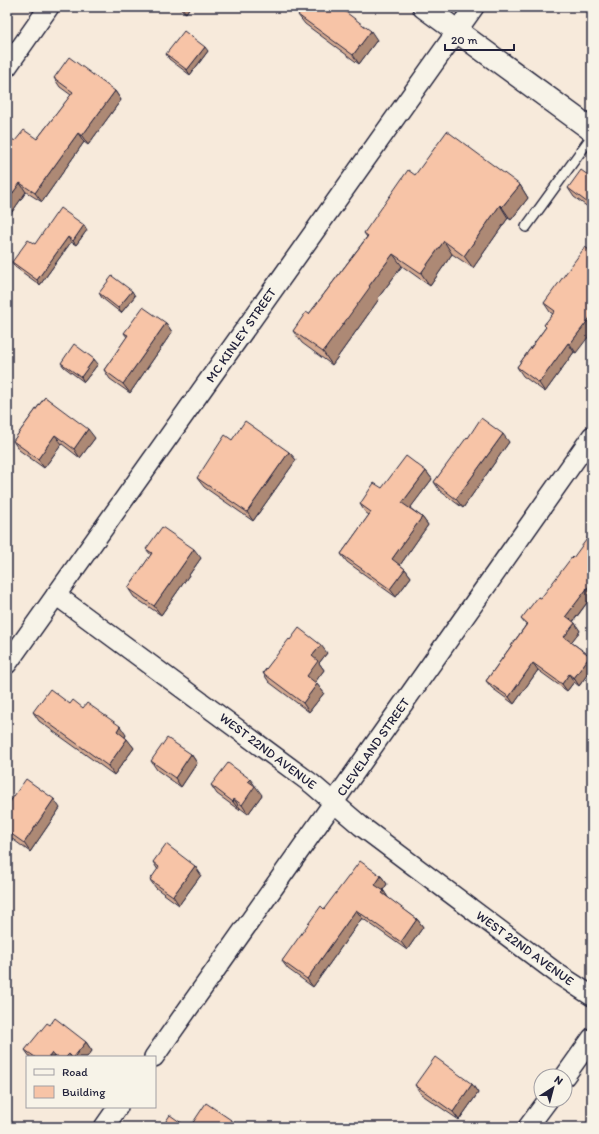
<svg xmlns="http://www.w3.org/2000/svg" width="599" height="1134" font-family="Itim,sans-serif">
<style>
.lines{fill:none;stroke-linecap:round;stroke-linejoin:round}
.service-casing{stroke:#22223b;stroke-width:12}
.minor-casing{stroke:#22223b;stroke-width:22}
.tertiary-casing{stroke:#22223b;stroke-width:25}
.service{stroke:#f7f3e8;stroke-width:9}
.minor{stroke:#f7f3e8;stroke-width:19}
.tertiary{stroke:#f7f3e8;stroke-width:22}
.wall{fill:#d4a990;stroke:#22223b}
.shaded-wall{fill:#ad8975;stroke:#22223b}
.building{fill:#f7c4a7;stroke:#22223b}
.labels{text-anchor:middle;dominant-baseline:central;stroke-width:4;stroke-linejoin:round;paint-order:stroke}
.street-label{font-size:13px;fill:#22223b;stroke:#f7f3e8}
</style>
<rect width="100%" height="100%" fill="#f7eadb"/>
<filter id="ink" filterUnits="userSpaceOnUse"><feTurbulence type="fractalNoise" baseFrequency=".025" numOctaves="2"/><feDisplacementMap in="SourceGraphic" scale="8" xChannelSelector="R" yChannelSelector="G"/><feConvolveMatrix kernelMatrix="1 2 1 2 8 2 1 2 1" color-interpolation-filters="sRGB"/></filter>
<g filter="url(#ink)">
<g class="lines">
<defs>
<polyline id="service" points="526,227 592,136"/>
<g id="minor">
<polyline points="7,67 49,7"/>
<polyline points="56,595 312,784 361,826 558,974 592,996"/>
<polyline points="7,664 474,7"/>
<polyline points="154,1057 592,436"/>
<polyline points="565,1076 592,1038"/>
<polyline points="104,1127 118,1107"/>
<polyline points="528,1127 548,1100"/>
</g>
<polyline id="tertiary" points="424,7 592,130"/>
</defs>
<use href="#service" class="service-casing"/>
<use href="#minor" class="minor-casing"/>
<use href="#tertiary" class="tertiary-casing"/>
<use href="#service" class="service"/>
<use href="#minor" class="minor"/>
<use href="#tertiary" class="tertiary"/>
</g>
<g class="wall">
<polygon points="177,7 190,7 186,13"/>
<polygon points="298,15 377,40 359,64 305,24"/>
<polygon points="208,51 190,75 169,59 166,54"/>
<polygon points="54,78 115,91 121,100 88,145 84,142 42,202 26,192 7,219 15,141 37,139 71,95 60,87"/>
<polygon points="415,175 520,185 528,198 511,220 508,218 473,268 452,254 430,286 402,266 378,298 379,299 332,365 302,343 293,331 309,314 367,237 364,233"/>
<polygon points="592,178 592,210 574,197 568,188"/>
<polygon points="87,230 76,245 71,242 40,285 15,267 12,262 35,244"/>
<polygon points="592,252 576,353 574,352 545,392 523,376 517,367 546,327 544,325 553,314 550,312 544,303"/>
<polygon points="99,293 135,296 121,313 102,298"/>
<polygon points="166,323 172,332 130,393 110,379 104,370 127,337 124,333"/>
<polygon points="61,363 98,364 84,382 64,367"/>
<polygon points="45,397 95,438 80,458 62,444 44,468 19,450 13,441"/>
<polygon points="468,438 509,442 463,508 440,491 434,482"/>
<polygon points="232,440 289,452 296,460 253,521 204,487 197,478"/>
<polygon points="426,471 432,479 410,508 422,517 428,525 400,565 405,569 411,577 396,597 347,562 341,554 369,515 365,512 360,504 382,488"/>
<polygon points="146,549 201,558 161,615 134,597 128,588 151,555"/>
<polygon points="592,596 573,622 580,631 571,642 590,656 592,659 592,668 579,686 574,682 567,691 538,670 514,704 492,688 486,681 526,625 521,619 541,598"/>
<polygon points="290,640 327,653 319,663 324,670 315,682 324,693 309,712 269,682 263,673"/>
<polygon points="70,704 83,708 126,735 125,737 134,748 114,775 39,721 33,712"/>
<polygon points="191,754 197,763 181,787 157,770 151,761"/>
<polygon points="211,785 262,795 248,814 240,808 239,810 217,794"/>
<polygon points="7,806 60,808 30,852 7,835"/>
<polygon points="153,862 195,866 201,875 179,905 156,888 150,880 158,870"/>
<polygon points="381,876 387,884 383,890 389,899 417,919 423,927 407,950 362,918 313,987 288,969 282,961 324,909"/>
<polygon points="50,1025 86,1042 92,1051 87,1057 30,1057 25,1050"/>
<polygon points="472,1084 478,1093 459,1120 421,1094 415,1085"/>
</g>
<g class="shaded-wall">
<polygon points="181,7 190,7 186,13"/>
<polygon points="371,31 377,40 359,64 353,55"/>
<polygon points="205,47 208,51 190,75 187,70"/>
<polygon points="115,91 121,100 88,145 82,136"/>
<polygon points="78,133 84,142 42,202 35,193"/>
<polygon points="20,183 26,192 7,219 7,201"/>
<polygon points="520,185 528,198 511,220 502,207"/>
<polygon points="592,198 592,209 588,203"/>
<polygon points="500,205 508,218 473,268 464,256"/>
<polygon points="84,225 87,230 76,245 73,241"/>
<polygon points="68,237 71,242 40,285 37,280"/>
<polygon points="444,241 452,254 430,286 421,273"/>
<polygon points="393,254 402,266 378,298 379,299 332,365 323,352 369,286"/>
<polygon points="132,291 135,296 121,313 118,308"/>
<polygon points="592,315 592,332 576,353 570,344"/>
<polygon points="166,323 172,332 130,393 123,384"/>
<polygon points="568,343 574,352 545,392 539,383"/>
<polygon points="94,359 98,364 84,382 81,377"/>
<polygon points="88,429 95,438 80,458 74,449"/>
<polygon points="503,434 509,442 463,508 456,499"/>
<polygon points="55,435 62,444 44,468 38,459"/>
<polygon points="289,452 296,460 253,521 247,512"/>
<polygon points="426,471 432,479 408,511 402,503"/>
<polygon points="422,517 428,525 398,568 392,559"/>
<polygon points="194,549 201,558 161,615 154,606"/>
<polygon points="405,569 411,577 396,597 390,589"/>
<polygon points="592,582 592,596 571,624 566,616"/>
<polygon points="575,623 580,631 569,645 564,637"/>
<polygon points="321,645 327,653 319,663 324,670 313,685 307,676 312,656"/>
<polygon points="590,656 592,659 592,668 579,686 574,678"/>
<polygon points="533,663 538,670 514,704 509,697"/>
<polygon points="569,674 574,682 567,691 562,684"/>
<polygon points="317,684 324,693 309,712 303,703"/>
<polygon points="120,726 126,735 123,740 117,731"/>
<polygon points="127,739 134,748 114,775 108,766"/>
<polygon points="191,754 197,763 181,787 175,778"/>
<polygon points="250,779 262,795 248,814 242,805 248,781"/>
<polygon points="54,799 60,808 30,852 24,843"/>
<polygon points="234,799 240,808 239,810 233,802"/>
<polygon points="195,866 201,875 179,905 173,896"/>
<polygon points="381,876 387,884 381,893 375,885"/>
<polygon points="384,891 389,899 382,893"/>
<polygon points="356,910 362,918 313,987 307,979"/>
<polygon points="417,919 423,927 407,950 401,942"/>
<polygon points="86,1042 92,1051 87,1057 74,1057"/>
<polygon points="52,1053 54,1057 49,1057"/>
<polygon points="69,1054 71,1057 66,1057"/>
<polygon points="472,1084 478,1093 459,1120 453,1112"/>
<polygon points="234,1122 237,1127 230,1127"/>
</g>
<g class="building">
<polygon points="304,7 339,7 371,31 353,55 298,15"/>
<polygon points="184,31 205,47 187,70 166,54"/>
<polygon points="69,57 115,91 82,136 78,133 35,193 20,183 7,201 7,142 10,138 15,141 24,130 37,139 73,92 54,78"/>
<polygon points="447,131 520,185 502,207 500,205 464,256 444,241 421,273 393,254 369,286 370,287 323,352 293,331 306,312 309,314 368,236 364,233 408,170 415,175"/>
<polygon points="581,170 592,178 592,198 588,203 568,188"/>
<polygon points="60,208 84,225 73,241 68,237 37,280 12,262 28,240 35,244"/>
<polygon points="585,247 592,252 592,315 570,344 568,343 539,383 517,367 546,327 544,325 555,311 544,303"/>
<polygon points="112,276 132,291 118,308 99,293"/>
<polygon points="143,307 166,323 123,384 104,370 128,335 124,333"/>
<polygon points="74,344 94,359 81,377 61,363"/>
<polygon points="45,397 88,429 74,449 55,435 38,459 13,441"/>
<polygon points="481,418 503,434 456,499 434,482 467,437 468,438"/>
<polygon points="245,421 289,452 247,512 197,478 225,435 232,440"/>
<polygon points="406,456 426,471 402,503 422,517 392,559 405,569 390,589 341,554 371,512 360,504 374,483 382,488"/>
<polygon points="162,527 194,549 154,606 128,588 152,553 146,549"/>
<polygon points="592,532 592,582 566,616 575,623 564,637 590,656 574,678 569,674 562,684 533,663 509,697 486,681 527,624 521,619 538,597 541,598 572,557 573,558"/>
<polygon points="299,628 321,645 312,656 318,661 307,676 317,684 303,703 263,673 289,639 290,640"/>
<polygon points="50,689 70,704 73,700 83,708 87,703 120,726 117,731 127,739 108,766 33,712"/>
<polygon points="167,738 191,754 175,778 151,761"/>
<polygon points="228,763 250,779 248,781 255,786 242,805 234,799 233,802 211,785"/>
<polygon points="26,779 54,799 24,843 7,831 7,806"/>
<polygon points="166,844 195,866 173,896 150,880 159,867 153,862"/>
<polygon points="360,861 381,876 375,885 384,891 382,893 417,919 401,942 356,910 307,979 282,961 321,906 324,909"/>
<polygon points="55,1018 86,1042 74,1057 72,1057 69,1054 66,1057 56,1057 52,1053 49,1057 35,1057 25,1050 47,1023 50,1025"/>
<polygon points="435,1057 472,1084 453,1112 415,1085"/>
<polygon points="206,1103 234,1122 230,1127 190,1127"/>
<polygon points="170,1115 187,1127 162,1127"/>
</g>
</g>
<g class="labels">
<g class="street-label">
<text transform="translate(241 335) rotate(-55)">MC KINLEY STREET</text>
<text transform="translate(373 747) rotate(-55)">CLEVELAND STREET</text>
<text transform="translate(268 751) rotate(37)">WEST 22ND AVENUE</text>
<text transform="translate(525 948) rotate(36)">WEST 22ND AVENUE</text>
</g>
</g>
<rect width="599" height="1134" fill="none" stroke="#f7f3e8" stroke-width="24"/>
<rect x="12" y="12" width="575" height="1110" fill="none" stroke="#22223b" stroke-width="1.5" filter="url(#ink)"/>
<rect x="26" y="1056" width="130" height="52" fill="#f7f3e8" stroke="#a29fa3"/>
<rect x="34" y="1069" width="20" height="6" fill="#f7f3e8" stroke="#a29fa3"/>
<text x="62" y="1076" font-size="12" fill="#22223b">Road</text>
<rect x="34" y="1086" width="20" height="12" fill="#f7c4a7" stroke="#a29fa3"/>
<text x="62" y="1096" font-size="12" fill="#22223b">Building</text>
<g transform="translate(553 1088) rotate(36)"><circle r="19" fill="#f7f3e8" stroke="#a29fa3"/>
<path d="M0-3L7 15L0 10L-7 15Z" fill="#22223b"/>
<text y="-6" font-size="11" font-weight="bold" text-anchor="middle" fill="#22223b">N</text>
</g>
<path d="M445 44v6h69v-6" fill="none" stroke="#22223b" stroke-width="2"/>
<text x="451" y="44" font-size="12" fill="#22223b" stroke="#f7f3e8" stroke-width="3" paint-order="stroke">20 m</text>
</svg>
